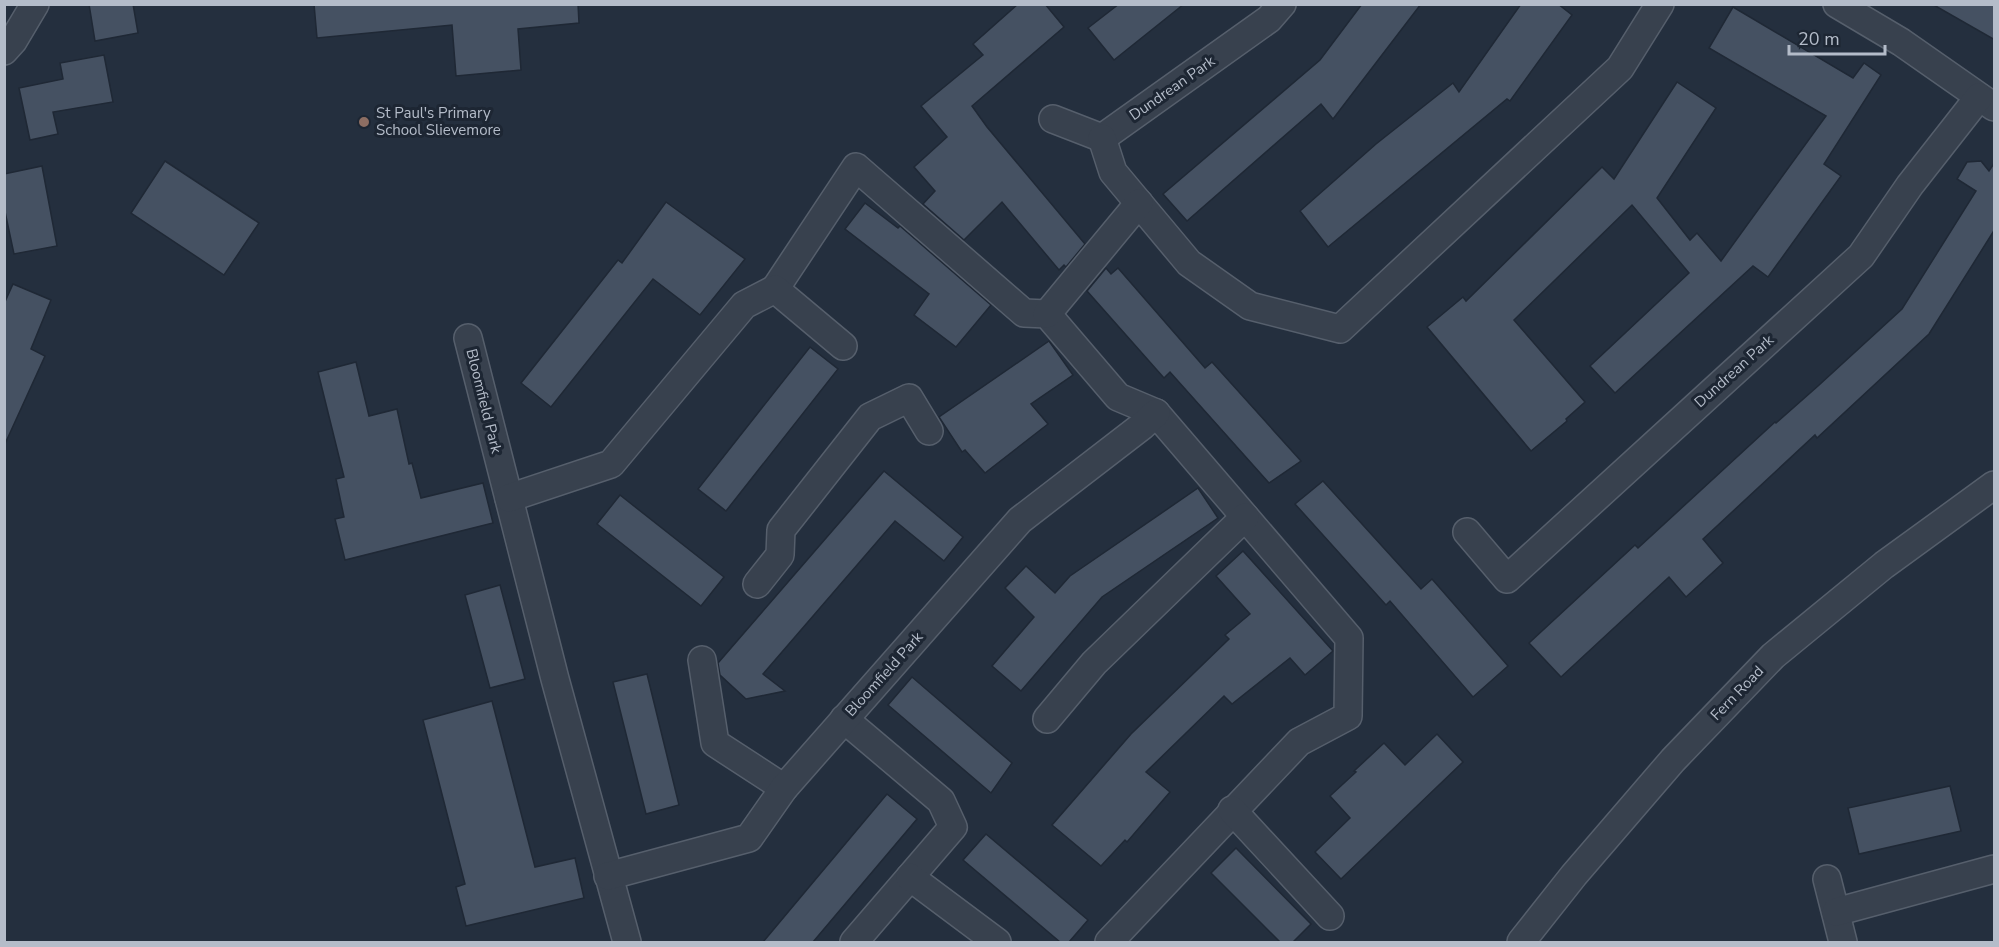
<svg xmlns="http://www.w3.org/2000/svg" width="1999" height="947" font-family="'Nunito Sans',sans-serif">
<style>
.building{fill:#455162;stroke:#1f2835;stroke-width:1.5}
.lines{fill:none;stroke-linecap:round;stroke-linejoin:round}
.street-casing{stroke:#565f6c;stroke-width:30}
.street{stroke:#38414e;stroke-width:27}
.education-dot{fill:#8d6e63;stroke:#1d2633;stroke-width:2}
.labels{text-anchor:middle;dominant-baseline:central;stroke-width:6;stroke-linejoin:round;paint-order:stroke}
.street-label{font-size:15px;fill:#b4bcc9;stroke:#1d2633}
.poi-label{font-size:15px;fill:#b4bcc9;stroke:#1d2633;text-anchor:start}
</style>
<rect width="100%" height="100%" fill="#242f3e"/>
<g class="building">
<polygon points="89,4 133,4 138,33 95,41"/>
<polygon points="314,4 578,4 579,23 518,29 521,70 456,76 452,25 317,38"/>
<polygon points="1018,4 1045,4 1064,27 972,106 987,127 1085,244 1066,267 1064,265 1059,270 1002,202 964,240 923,204 935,191 914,167 947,137 921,106 983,55 973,44"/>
<polygon points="1119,4 1184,4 1114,60 1088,28"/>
<polygon points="1362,4 1421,4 1333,119 1321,104 1187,221 1163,194 1320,60"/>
<polygon points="1521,4 1558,4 1572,15 1510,101 1507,99 1328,247 1300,211 1376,144 1453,83 1459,92"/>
<polygon points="1932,4 1995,4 1995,40"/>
<polygon points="1733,7 1853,78 1864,63 1881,75 1824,164 1841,176 1768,277 1753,266 1615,393 1590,366 1689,273 1632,205 1514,320 1585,402 1566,419 1567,421 1531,451 1427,327 1463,297 1466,301 1602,167 1614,179 1677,82 1716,108 1657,198 1690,240 1697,233 1721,261 1826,116 1709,48"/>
<polygon points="104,55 113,102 53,112 58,134 30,140 19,88 63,79 60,63"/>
<polygon points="165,161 259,223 224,275 131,213"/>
<polygon points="1981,161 1989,171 1995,162 1995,229 1929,334 1817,438 1815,435 1703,539 1723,563 1686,597 1669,577 1561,677 1529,643 1635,545 1638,548 1775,422 1776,423 1818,386 1902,309 1976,191 1957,179 1967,162"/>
<polygon points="42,166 57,246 14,254 4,207 4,174"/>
<polygon points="666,202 745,259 700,315 653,279 551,407 521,383 618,260 622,263"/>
<polygon points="865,203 898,228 900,226 991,305 956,347 914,315 929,294 845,229"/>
<polygon points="1106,268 1111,274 1118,268 1205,368 1212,362 1301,461 1269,483 1170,372 1164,378 1087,291"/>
<polygon points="13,284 51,300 31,349 45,356 4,446 4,304"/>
<polygon points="1049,341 1073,375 1031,404 1048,424 985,473 965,450 962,452 939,417"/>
<polygon points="810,347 838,369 726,511 698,489"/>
<polygon points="356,362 369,416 397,409 409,464 412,463 421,498 483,483 493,523 345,560 335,519 344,517 336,479 344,477 318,372"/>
<polygon points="884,471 963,537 944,561 895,521 763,674 785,691 746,699 720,675 718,663"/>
<polygon points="1323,481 1421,589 1432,579 1508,666 1473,697 1390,601 1386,605 1295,504"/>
<polygon points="1198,488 1218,518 1102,597 1021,691 992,666 1034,617 1005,588 1026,566 1055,593 1070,576"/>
<polygon points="620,495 724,577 701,606 597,524"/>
<polygon points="1243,551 1333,651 1305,675 1290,658 1232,704 1224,696 1146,772 1170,792 1127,842 1125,840 1101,866 1052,825 1131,734 1229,639 1225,635 1250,614 1216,576"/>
<polygon points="500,585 525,679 490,688 465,595"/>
<polygon points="647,674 679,805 646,814 613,682"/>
<polygon points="912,677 1012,763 991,793 888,705"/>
<polygon points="492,701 535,867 575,858 584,898 466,926 456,887 465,884 423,720"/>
<polygon points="1437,734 1463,762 1341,879 1315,852 1350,818 1330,796 1356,772 1354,771 1384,743 1405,765"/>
<polygon points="1950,786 1961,831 1859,854 1848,808"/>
<polygon points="887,794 917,819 813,942 763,942"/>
<polygon points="986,834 1088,920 1069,942 1060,942 963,860"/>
<polygon points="1236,848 1311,924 1293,942 1280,942 1211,873"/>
</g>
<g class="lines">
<defs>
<g id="street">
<polyline points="1837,4 1901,42 1994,107"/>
<polyline points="4,51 13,41 35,4"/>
<polyline points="1053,119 1102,138 1269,19 1282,4"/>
<polyline points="1102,138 1113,172 1189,263 1250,306 1340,329 1620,68 1660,4"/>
<polyline points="775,289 856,167 1024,313 1047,314 1118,397 1156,413 1349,638 1348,716 1299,742 1109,942"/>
<polyline points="1047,314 1139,203"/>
<polyline points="468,338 555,679 627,942"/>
<polyline points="509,498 611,464 744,305 775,289 843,346"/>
<polyline points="1467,532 1507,579 1861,256 1910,185 1979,97"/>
<polyline points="757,584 780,555 781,530 870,417 909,398 929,431"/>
<polyline points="702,660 715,743 784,788"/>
<polyline points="844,719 941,801 953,827 854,942"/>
<polyline points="1047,719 1094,663 1245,517"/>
<polyline points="1232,810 1330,916"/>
<polyline points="608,876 749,838 784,788 1020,520 1142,426 1156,413"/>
<polyline points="910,877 997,942"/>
<polyline points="1827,879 1843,942"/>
<polyline points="1836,912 1994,869"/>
<polyline points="1521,942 1574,875 1673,760 1773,656 1884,565 1994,485"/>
</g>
</defs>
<use href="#street" class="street-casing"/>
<use href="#street" class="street"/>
</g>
<circle class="education-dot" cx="364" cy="122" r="6"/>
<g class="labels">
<g class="street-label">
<text transform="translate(1172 88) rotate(-35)">Dundrean Park</text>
<text transform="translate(1734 371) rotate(-42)">Dundrean Park</text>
<text transform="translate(484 401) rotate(76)">Bloomfield Park</text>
<text transform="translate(884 674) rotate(-48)">Bloomfield Park</text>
<text transform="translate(1737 693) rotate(-46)">Fern Road</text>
</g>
<g class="poi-label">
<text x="376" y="113">St Paul's Primary<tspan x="376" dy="17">School Slievemore</tspan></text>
</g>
</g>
<rect width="1999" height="947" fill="none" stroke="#b4bcc9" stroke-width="12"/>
<path d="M1789 45v9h96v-9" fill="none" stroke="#b4bcc9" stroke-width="3"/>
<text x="1798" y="45" font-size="18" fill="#b4bcc9" stroke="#1d2633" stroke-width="4.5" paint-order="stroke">20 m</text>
</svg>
